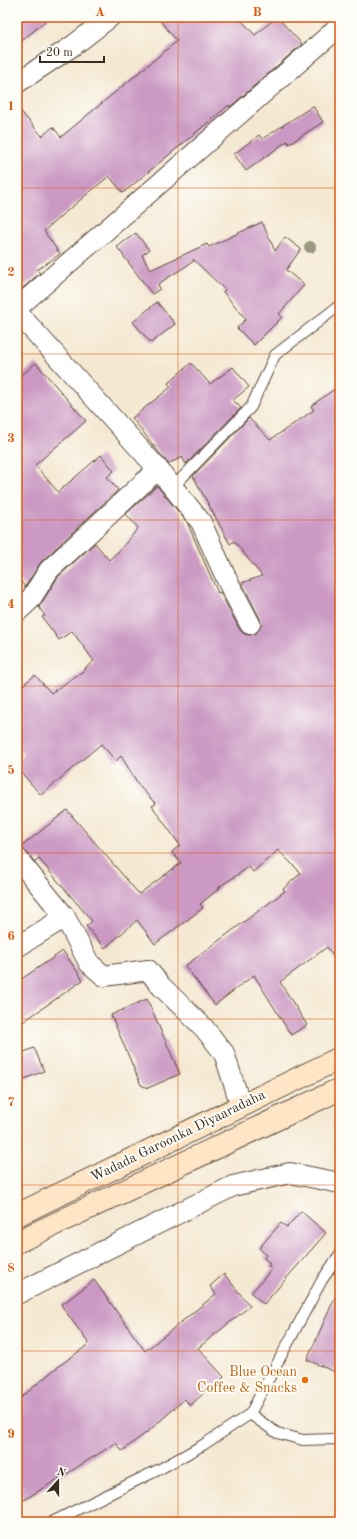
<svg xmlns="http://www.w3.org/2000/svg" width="357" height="1539" font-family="'Old Standard TT',serif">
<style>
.building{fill:#cb99c3}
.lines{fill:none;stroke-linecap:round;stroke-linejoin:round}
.lane-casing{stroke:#574639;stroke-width:12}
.street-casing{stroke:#574639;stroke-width:22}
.secondary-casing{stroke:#574639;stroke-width:24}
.lane{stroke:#fff;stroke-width:10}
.street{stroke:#fff;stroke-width:20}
.secondary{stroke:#fde5c5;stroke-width:22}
.tree{fill:#9a9a80}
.grid{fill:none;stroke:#df570d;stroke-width:1;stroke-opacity:0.55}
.food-dot{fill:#e8710a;stroke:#fdfcf7;stroke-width:1.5}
.labels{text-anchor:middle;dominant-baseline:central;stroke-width:4;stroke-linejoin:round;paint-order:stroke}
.street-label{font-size:14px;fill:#3b2a1e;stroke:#fdfcf7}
.food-label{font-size:14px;fill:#c56008;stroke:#fdfcf7;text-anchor:end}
.neatline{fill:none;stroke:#df570d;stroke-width:1.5}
.grid-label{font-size:13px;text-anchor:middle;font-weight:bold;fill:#df570d}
</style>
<rect width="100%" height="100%" fill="#fdfcf7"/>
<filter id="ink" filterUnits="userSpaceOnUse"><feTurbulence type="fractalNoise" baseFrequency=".025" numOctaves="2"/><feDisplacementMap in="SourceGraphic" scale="8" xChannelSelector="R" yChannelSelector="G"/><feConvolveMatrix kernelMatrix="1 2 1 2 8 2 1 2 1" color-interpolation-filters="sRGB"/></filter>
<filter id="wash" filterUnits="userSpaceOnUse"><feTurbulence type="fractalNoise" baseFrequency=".012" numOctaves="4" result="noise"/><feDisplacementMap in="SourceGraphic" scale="16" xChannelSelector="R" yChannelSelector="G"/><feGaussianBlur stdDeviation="0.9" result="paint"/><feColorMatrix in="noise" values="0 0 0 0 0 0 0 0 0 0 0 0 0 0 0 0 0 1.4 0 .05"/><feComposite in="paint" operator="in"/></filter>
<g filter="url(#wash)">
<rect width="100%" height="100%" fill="#f4e8d1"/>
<g id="blocks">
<g class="building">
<polygon points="17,17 50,17 17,45"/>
<polygon points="157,17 238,17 255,35 277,17 302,44 230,107 229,105 123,193 109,176 62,215 44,231 60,254 37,270 40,273 17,293 17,107 42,136 53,127 61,137 177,41"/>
<polygon points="313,106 323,122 289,144 287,141 246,171 234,154 259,135 262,139"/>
<polygon points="262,222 275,251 285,237 301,249 286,270 304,285 279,314 282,317 254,345 237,328 246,319 223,292 225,290 193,259 194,261 158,284 160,289 152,294 117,247 136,233 149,250 142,255 150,270 207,244 209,247"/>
<polygon points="157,302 175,324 151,343 133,322"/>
<polygon points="36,363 86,421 35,465 58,492 101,455 114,471 107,477 118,490 41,562 25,587 17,576 17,379"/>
<polygon points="191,363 210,384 233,367 249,387 233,400 241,408 186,464 182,457 168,464 132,418 171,387 168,383"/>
<polygon points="340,385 340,966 327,947 280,982 307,1025 291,1035 254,975 215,1005 185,966 285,891 283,889 301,873 278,850 253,872 249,867 219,887 220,888 200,904 203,908 155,944 137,920 105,948 86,926 92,921 39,859 35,862 21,847 67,810 139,894 181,863 172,852 180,845 152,806 156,804 140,787 121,756 116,761 101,744 41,795 17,768 17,762 24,755 17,747 17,690 35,675 51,693 86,669 85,668 94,661 72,631 59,640 42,617 45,616 39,607 58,577 95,543 109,560 122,548 138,528 126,514 157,486 187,522 218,593 220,592 240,630 244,634 250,635 259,630 261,625 260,619 242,583 262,576 234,541 230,544 193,476 249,418 270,440 314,410 311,406"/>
<polygon points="63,951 83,980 17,1026 17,982"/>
<polygon points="147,999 180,1074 148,1088 141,1085 111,1015"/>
<polygon points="34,1048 44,1071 17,1082 17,1055"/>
<polygon points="301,1211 326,1233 264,1304 251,1293 272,1269 268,1266 270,1264 264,1258 266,1255 259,1248 281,1223 287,1227"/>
<polygon points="224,1274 250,1306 198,1348 224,1377 211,1390 209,1388 190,1406 185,1399 151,1429 122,1451 116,1443 24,1500 17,1489 17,1401 55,1369 89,1344 61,1305 94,1280 145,1351 216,1294 210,1286"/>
<polygon points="340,1286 340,1374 307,1360"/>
</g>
</g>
</g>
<g filter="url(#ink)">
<use href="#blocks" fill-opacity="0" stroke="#574639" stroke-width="1"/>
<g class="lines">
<defs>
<g id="lane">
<polyline points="173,487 251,407 275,355 340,305"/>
<polyline points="250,1414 277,1433 303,1440 335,1439 340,1441"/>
<polyline points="52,1522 160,1469 203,1445 250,1414 322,1280 340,1254"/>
</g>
<g id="street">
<polyline points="17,83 74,45 110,17"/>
<polyline points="17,308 340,26"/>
<polyline points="17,312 158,469 201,522 227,580 250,624"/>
<polyline points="17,612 30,600 49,570 158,469"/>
<polyline points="17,858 65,917 89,963 104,976 148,970 161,986 204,1028 224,1053 241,1106"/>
<polyline points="17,947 65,917"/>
<polyline points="17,1294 233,1186 290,1173 340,1183"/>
</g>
<g id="secondary">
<polyline points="17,1215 340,1058"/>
<polyline points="17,1242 340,1089"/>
</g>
</defs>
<use href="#lane" class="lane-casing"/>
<use href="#street" class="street-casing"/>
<use href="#secondary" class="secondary-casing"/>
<use href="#lane" class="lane"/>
<use href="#street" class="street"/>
<use href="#secondary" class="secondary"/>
</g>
<circle class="tree" cx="310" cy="247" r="6"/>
</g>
<path class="grid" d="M178,17V1522M17,188H340M17,354H340M17,520H340M17,686H340M17,853H340M17,1019H340M17,1185H340M17,1351H340"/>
<circle class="food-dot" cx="305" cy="1380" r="4"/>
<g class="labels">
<g class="street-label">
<text transform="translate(178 1136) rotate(-26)">Wadada Garoonka Diyaaradaha</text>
</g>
<g class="food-label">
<text x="297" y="1372">Blue Ocean<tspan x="297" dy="16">Coffee &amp; Snacks</tspan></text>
</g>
</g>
<rect width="357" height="1539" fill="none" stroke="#fdfcf7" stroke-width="44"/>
<g transform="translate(58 1481) rotate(21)" stroke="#fdfcf7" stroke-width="3" paint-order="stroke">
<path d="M0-3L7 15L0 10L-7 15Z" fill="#3b2a1e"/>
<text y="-6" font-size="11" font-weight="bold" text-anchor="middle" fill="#3b2a1e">N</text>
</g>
<path d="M40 56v6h64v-6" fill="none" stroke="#3b2a1e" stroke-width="2"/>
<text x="46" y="56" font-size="12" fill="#3b2a1e" stroke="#fdfcf7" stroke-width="3" paint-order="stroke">20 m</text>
<rect x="22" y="22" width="313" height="1495" class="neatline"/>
<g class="grid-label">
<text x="100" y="16">A</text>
<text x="257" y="16">B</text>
<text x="11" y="110">1</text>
<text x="11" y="276">2</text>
<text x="11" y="442">3</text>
<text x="11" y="608">4</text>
<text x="11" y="774">5</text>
<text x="11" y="940">6</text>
<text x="11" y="1106">7</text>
<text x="11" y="1272">8</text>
<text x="11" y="1438">9</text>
</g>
</svg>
